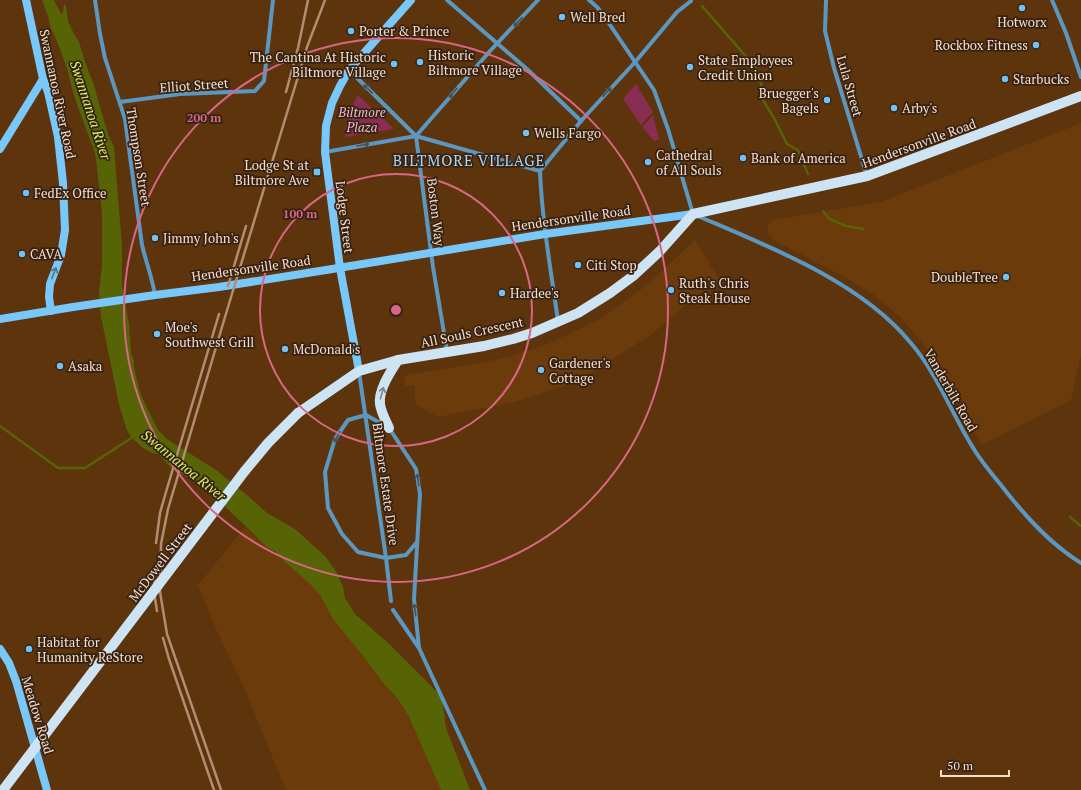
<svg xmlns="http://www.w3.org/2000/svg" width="1081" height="790" font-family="'PT Serif',serif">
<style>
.built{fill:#6c3b0b}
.green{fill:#8a2d53}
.water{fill:#566406}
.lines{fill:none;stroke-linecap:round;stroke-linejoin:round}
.stream{stroke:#566406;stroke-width:2.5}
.street{stroke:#5b98c1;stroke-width:4}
.secondary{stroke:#79c8fb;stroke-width:8}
.primary{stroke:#cde4f5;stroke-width:10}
.rail{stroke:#b08e72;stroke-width:2.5}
.primary-bridge{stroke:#cde4f5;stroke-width:10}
.oneway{stroke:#445158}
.oneway2{stroke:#577586}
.oneway3{stroke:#818384}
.ring{fill:none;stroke:#d86787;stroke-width:2}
.poi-dot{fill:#71c1f5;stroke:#352212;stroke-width:1.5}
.labels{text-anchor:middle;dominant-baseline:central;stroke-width:3.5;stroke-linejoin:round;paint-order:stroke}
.poi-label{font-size:13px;fill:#f8ddca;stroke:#352212;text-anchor:start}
.street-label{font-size:13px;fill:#f8ddca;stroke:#352212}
.park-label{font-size:13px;font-style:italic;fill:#f1baca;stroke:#352212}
.water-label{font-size:14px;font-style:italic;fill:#d7f166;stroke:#352212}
.quarter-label{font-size:15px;letter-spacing:1px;fill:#acd6f4;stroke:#352212}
.centre{fill:#d86787;stroke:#352212;stroke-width:2}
.ring-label{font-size:12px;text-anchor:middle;font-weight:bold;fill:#d86787;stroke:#352212;stroke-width:3.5;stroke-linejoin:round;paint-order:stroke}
</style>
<rect width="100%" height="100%" fill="#5e340c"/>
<g class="built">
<polygon points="1081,123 1081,355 1071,400 981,445 939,365 916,335 899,316 873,294 839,274 775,241 769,235 767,228 769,223 773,220 881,202"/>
<polygon points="695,240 720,281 696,296 651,335 573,383 515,402 437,417 416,404 414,385 405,386 405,375 486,362 511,356 543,346 598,320 646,286"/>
<polygon points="245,527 267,547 275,551 284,561 310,584 320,595 333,619 363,656 384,684 398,699 409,717 441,790 286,790 245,690 212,620 198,585"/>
</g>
<g class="green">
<polygon points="636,84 653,112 641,125 623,99"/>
<path d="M358,95L394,129L345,137C345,121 350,109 358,95Z"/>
<polygon points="653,115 659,139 654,141 642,127"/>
</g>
<polygon class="water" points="42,0 54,0 61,14 63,13 64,4 66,6 68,21 74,34 79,42 85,62 94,85 100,107 108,134 114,147 122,246 122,286 129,323 131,354 134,361 134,368 140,392 145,404 158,430 167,439 216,470 248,496 267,513 295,529 325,556 337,573 343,587 345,598 355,614 387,642 442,697 446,728 470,790 441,790 409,717 398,699 384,684 363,656 333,619 320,595 310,584 284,561 275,551 267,547 206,488 170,467 159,454 152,453 143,448 131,437 126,428 119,404 101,317 99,292 102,264 102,212 96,159 94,150 79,110 71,85 68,71 57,41 50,26 48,16"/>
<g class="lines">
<g class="stream">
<polyline points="702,6 756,68 762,87 760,95 774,118 787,144 798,150 808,174"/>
<polyline points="823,211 829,219 846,226 863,229"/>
<polyline points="0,426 58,468 85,468 133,437"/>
<polyline points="1070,517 1081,526"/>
</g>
<g class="street">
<path d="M95,0L100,34L105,58L125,119L142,245C146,262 152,277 155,295"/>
<polyline points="447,0 528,70 581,121"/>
<path d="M589,0L597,7L606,19L654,90L668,129L693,214C765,245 859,280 910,342C937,373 951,412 972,446C980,460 991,473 1001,485C1024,515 1049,543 1081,563"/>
<polyline points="826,0 825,31 834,68 867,176"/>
<polyline points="1052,0 1066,33 1081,77"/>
<polyline points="349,70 416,136"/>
<polyline points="120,102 180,94 255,91 264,81 273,0"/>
<polyline points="325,152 416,136 540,171"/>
<path d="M558,321C551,271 542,221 540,171L581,121L636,61L677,12L691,1"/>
<polyline points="447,351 433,267 416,136 490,51 538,0"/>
<polyline points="359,372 386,558 391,601"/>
<polyline points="417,542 406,555 386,558 358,552 342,534 328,508 325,472 335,439 348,420 366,415 389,428 416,469 420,494 414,599 419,648"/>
<polyline points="393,610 419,648 485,790"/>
</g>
<g class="secondary">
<polyline points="26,0 43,79 48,92 58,137 63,183 65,230 61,255 50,284 49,297 51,311"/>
<polyline points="0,149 43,79"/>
<polyline points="0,319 73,307 155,295 219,287 326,270 545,234 693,214"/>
<polyline points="359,371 340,268 325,152 326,126 332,103 340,86 349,70 411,0"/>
<polyline points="0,649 9,663 16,681 47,790"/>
</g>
<g class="primary">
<polyline points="298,413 359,371 398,360 484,346 513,339 532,333 578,313 610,293 633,276 660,251 693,214 867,176 1081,96"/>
<path d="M389,428C386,421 381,412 380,404C378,390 391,371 398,360"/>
</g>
<g class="rail">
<polyline points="286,92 298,48 308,0"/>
<polyline points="228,286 246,226"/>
<polyline points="156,543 160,513 166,492 219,314"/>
<polyline points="154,569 155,598 157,611"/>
<polyline points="163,638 169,659 214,790"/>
<polyline points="221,790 167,634 160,592 161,544 168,509 225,317 307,47 325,0"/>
</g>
<polyline class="primary-bridge" points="3,790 244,472 268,443 298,413"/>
</g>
<defs><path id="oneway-shaft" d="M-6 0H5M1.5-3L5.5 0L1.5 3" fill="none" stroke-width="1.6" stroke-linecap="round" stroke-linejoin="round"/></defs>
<g class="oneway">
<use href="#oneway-shaft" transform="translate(518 22) rotate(133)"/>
<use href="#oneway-shaft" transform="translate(368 89) rotate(-136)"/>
<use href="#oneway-shaft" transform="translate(607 92) rotate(-47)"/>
<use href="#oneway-shaft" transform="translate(453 93) rotate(131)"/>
<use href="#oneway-shaft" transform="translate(363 145) rotate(-10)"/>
<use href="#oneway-shaft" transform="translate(337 437) rotate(119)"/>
<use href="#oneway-shaft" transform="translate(418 480) rotate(-99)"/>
<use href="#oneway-shaft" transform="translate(415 610) rotate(-97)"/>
</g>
<use class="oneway2" href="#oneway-shaft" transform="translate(54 273) rotate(-69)"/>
<use class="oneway3" href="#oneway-shaft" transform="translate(382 393) rotate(-75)"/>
<g class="ring">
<circle cx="396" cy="310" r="136"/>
<circle cx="396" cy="310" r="272"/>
</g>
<g class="poi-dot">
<circle cx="1022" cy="8" r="4"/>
<circle cx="562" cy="17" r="4"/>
<circle cx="351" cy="31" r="4"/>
<circle cx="1036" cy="45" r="4"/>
<circle cx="420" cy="62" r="4"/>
<circle cx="394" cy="64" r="4"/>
<circle cx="690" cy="67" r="4"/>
<circle cx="1005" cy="79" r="4"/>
<circle cx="827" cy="100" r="4"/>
<circle cx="894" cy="108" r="4"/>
<circle cx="526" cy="133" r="4"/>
<circle cx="743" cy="158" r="4"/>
<circle cx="648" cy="162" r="4"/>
<rect x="313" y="168" width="8" height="8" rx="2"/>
<circle cx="26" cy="193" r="4"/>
<circle cx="155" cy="238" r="4"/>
<circle cx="22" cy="254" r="4"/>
<circle cx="578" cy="265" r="4"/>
<circle cx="1006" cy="277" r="4"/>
<circle cx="671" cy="290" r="4"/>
<circle cx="502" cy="293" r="4"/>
<circle cx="157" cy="334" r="4"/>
<circle cx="285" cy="349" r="4"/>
<circle cx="60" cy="366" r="4"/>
<circle cx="541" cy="370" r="4"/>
<circle cx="29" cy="649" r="4"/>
</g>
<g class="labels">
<g class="poi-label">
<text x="570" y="17">Well Bred</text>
<text x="1022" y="22" text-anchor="middle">Hotworx</text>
<text x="359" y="31">Porter &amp; Prince</text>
<text x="1028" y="45" text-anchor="end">Rockbox Fitness</text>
<text x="428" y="55">Historic<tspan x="428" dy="15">Biltmore Village</tspan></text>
<text x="386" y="57" text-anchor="end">The Cantina At Historic<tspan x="386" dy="15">Biltmore Village</tspan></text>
<text x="698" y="60">State Employees<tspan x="698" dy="15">Credit Union</tspan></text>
<text x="1013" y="79">Starbucks</text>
<text x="819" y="93" text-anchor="end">Bruegger's<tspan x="819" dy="15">Bagels</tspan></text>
<text x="902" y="108">Arby's</text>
<text x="534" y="133">Wells Fargo</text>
<text x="656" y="155">Cathedral<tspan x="656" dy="15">of All Souls</tspan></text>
<text x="751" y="158">Bank of America</text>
<text x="309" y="165" text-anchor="end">Lodge St at<tspan x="309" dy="15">Biltmore Ave</tspan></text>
<text x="34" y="193">FedEx Office</text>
<text x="163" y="238">Jimmy John's</text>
<text x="30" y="254">CAVA</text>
<text x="586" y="265">Citi Stop</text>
<text x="998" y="277" text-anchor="end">DoubleTree</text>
<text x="679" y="283">Ruth's Chris<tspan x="679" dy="15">Steak House</tspan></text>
<text x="510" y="293">Hardee's</text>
<text x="165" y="327">Moe's<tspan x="165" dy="15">Southwest Grill</tspan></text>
<text x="293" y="349">McDonald's</text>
<text x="549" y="363">Gardener's<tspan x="549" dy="15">Cottage</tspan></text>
<text x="68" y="366">Asaka</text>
<text x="37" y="642">Habitat for<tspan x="37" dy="15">Humanity ReStore</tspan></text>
</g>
<g class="street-label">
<text transform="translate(194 85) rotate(-4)">Elliot Street</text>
<text transform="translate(850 86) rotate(74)">Lula Street</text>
<text transform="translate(58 94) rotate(78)">Swannanoa River Road</text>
<text transform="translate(919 143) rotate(-20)">Hendersonville Road</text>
<text transform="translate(139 157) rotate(81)">Thompson Street</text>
<text transform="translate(436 212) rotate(83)">Boston Way</text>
<text transform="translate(345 217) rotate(83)">Lodge Street</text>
<text transform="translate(571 218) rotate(-8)">Hendersonville Road</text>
<text transform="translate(251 268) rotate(-8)">Hendersonville Road</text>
<text transform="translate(472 332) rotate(-12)">All Souls Crescent</text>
<text transform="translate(951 390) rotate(60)">Vanderbilt Road</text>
<text transform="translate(386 484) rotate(82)">Biltmore Estate Drive</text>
<text transform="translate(160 562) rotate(-53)">McDowell Street</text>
<text transform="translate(38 715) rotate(73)">Meadow Road</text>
</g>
<g class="park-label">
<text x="362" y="112">Biltmore<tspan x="362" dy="15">Plaza</tspan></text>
</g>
<g class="water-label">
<text transform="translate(91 110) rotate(72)">Swannanoa River</text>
<text transform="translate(184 465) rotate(39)">Swannanoa River</text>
</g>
<g class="quarter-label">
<text x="469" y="160">BILTMORE VILLAGE</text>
</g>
</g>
<circle cx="396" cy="310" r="6" class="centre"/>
<g class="ring-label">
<text x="204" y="122">200 m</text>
<text x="300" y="218">100 m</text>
</g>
<path d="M941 770v6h68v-6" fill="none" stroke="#f8ddca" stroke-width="2"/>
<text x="947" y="770" font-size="12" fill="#f8ddca" stroke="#352212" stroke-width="3" paint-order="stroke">50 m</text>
</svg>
